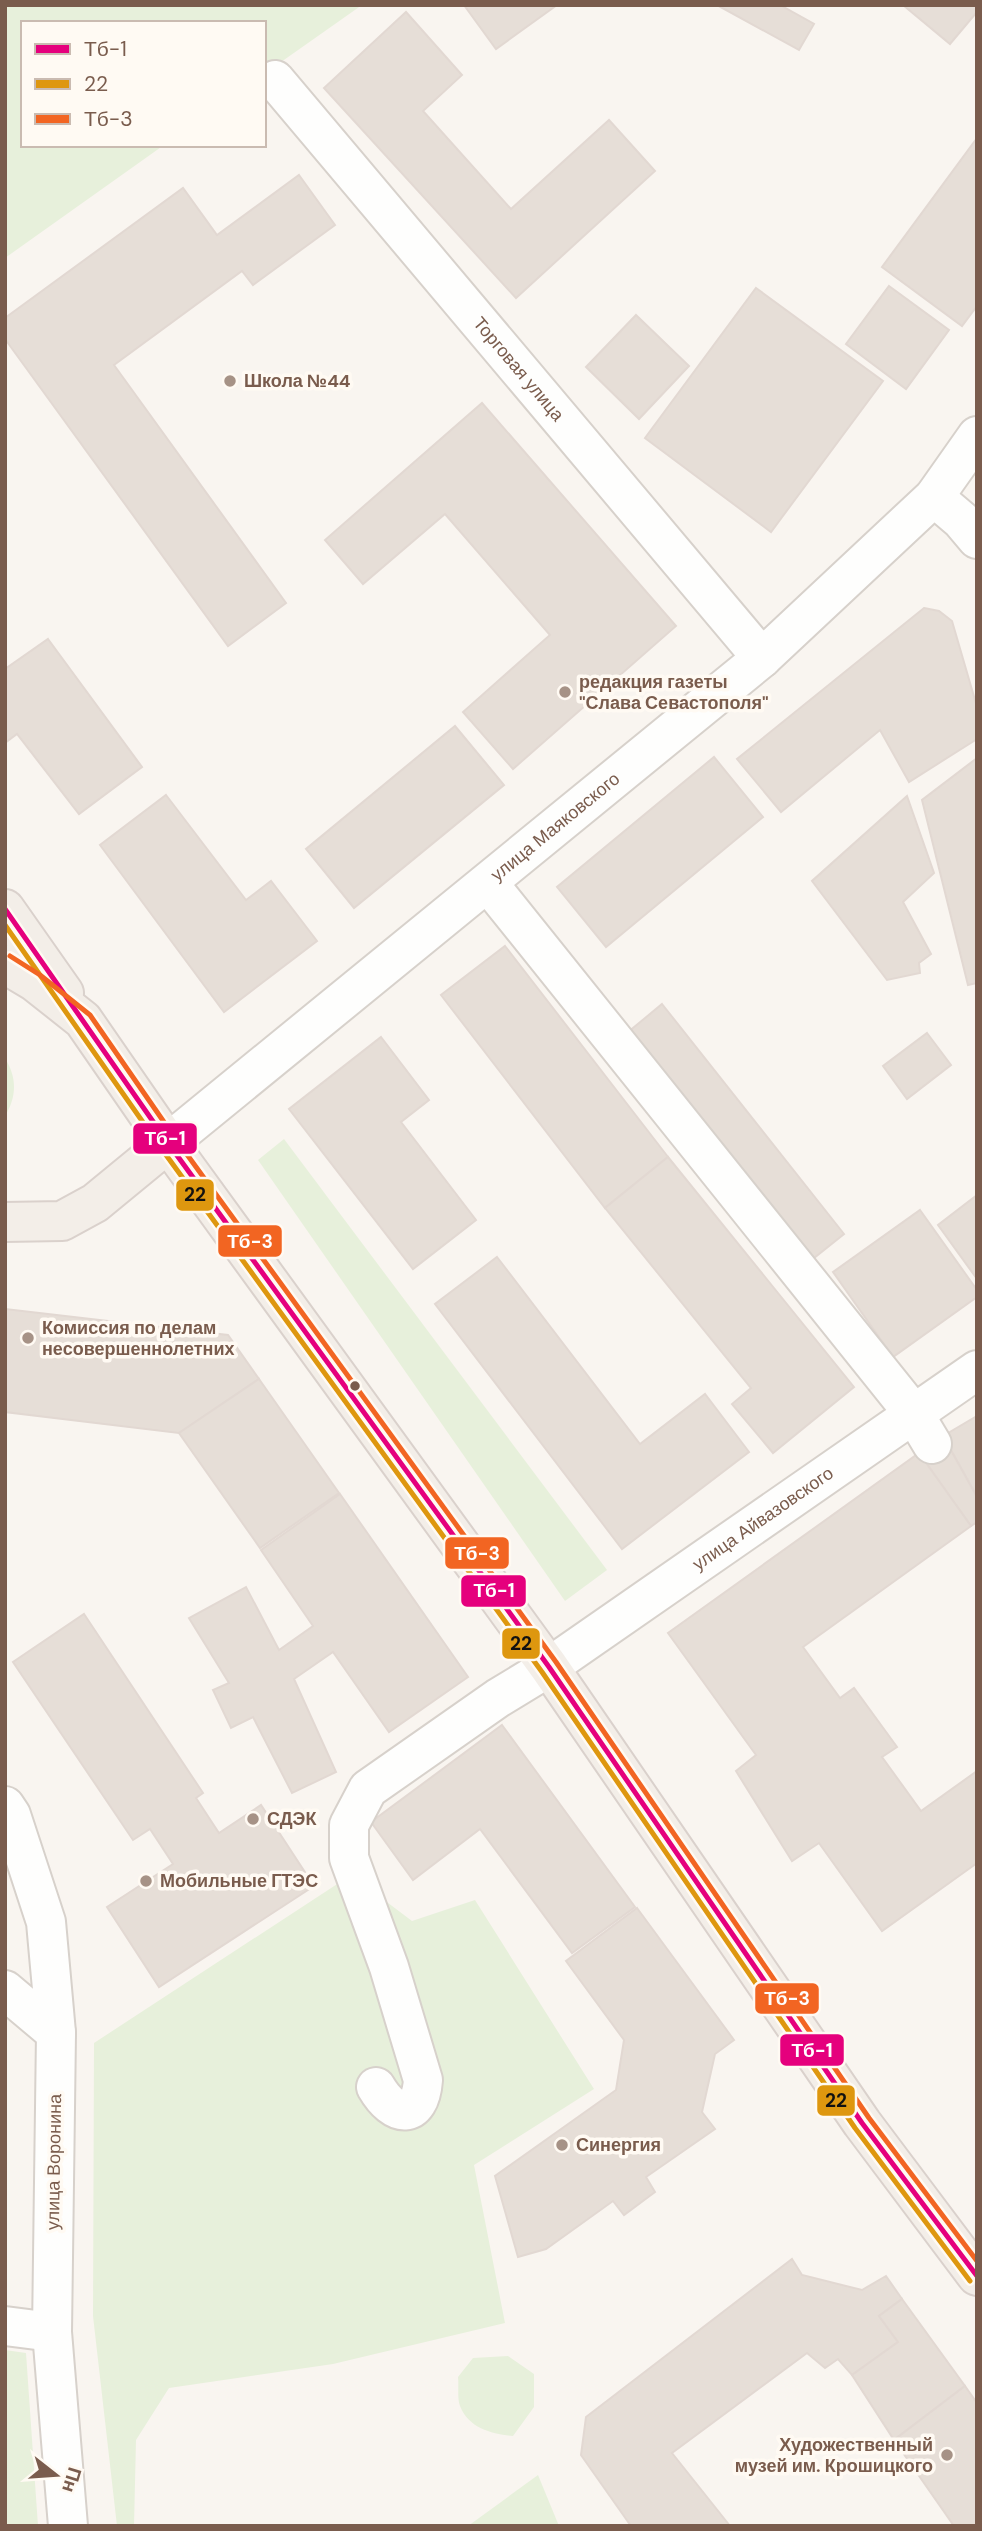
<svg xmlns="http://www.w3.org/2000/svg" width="982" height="2531" font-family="'DM Sans',sans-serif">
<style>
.green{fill:#e7f0db}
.building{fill:#e6ded7;stroke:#e2d8d2;stroke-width:2}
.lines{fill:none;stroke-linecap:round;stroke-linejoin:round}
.minor-casing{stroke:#d7d1cb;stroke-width:42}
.major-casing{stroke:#dad1cc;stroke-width:42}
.minor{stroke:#fefefd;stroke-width:38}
.major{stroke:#f3eee8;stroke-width:38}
.bus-1-casing{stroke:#fffaf3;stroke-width:10}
.bus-2-casing{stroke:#fffaf3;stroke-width:10}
.bus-3-casing{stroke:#fffaf3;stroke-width:10}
.bus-1{stroke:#e5007d;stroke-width:5}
.bus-2{stroke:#de970f;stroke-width:5}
.bus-3{stroke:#f26522;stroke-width:5}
.poi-dot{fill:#a69286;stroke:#fffaf3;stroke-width:2.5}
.bus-dot{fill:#7a5c4d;stroke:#fffaf3;stroke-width:2.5}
.labels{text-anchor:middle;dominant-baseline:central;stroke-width:7;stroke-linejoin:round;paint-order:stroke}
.street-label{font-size:18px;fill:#7a5c4d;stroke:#fffaf3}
.poi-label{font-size:18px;font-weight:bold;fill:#7a5c4d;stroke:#fffaf3;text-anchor:start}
.line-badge{stroke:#fffaf3;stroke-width:2.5}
.badge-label{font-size:19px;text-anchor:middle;font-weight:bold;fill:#fff}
.pale-badge-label{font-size:19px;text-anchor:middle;font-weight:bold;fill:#111}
</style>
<rect width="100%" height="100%" fill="#f9f5f0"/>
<g class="green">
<polygon points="5,5 362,5 264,74 264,23 23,23 23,145 164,145 5,258"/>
<path d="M5,1058C17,1078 17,1096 5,1116Z"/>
<polygon points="284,1139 607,1570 565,1601 258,1160"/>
<polygon points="351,1875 412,1921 475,1900 594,2089 474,2165 505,2323 333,2364 169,2388 136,2440 134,2526 117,2526 93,2316 94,2043"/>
<polygon points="5,2350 26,2353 38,2526 5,2526"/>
<path d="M508,2356L534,2374V2407L513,2436C493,2434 469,2429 460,2406C457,2398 459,2386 458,2377L473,2358Z"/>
<polygon points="538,2475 559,2526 468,2526"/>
</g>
<g class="building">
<polygon points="464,5 557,5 496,49"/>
<polygon points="717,5 780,5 814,24 799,50"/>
<polygon points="903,5 977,5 977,12 950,44"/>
<polygon points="406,12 462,75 423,111 511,209 609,120 655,171 516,298 324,88"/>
<polygon points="977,138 977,306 962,326 882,267"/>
<polygon points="299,175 335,225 253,285 242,271 114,365 286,603 228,646 5,339 5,318 183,188 217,235"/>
<polygon points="889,286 949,330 906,389 846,344"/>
<polygon points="756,288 883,381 771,532 645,438"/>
<polygon points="636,315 689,366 639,419 586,367"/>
<polygon points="482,403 676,626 513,769 463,712 550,635 445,514 363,584 325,540"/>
<polygon points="924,608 939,611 952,621 977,707 977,739 909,782 880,730 781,812 737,759"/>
<polygon points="48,639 142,767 79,814 17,734 5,743 5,669"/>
<polygon points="455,726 504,785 354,908 306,849"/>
<polygon points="714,757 763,817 606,947 557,887"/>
<polygon points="977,758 977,983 968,985 922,800"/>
<polygon points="166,795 246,900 271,881 317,941 224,1012 100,845"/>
<polygon points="907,796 934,873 903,902 931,954 919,963 920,973 887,980 812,881"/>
<polygon points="505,946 668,1157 605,1208 441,995"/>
<polygon points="662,1004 844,1234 809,1262 627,1033"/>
<polygon points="927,1033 951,1065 907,1099 883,1066"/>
<polygon points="381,1037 429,1100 401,1122 476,1220 413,1269 289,1109"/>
<polygon points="668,1157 854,1387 773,1453 732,1404 751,1388 605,1208"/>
<polygon points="977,1195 977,1279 938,1225"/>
<polygon points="920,1210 977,1290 977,1297 893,1357 833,1272"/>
<polygon points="497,1257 640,1444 705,1394 749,1452 622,1549 435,1304"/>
<polygon points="5,1309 228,1335 259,1379 179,1433 5,1412"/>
<polygon points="259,1379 339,1493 260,1548 179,1433"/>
<polygon points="977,1416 977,1497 943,1436"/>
<polygon points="943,1436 977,1497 977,1522 971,1526 919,1453"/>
<polygon points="919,1453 971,1526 803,1647 840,1698 854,1688 897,1747 882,1757 921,1811 977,1771 977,1863 882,1931 819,1843 792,1861 736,1771 756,1755 668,1633"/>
<polygon points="340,1494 468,1677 389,1732 333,1652 294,1679 336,1772 292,1793 253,1717 231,1728 213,1690 229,1683 189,1618 246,1587 279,1650 313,1626 261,1550"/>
<polygon points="84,1614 203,1793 196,1798 219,1833 261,1805 314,1886 159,1987 107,1907 173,1864 150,1829 133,1840 13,1662"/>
<polygon points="502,1725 635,1907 572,1953 480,1829 413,1880 371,1822"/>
<polygon points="637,1908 734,2040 715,2054 702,2112 715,2129 646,2177 655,2192 624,2215 613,2201 546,2249 518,2257 495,2176 616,2090 624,2040 566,1961"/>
<polygon points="792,2259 802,2275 862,2290 886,2276 902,2299 879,2316 898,2342 852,2375 838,2359 825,2368 807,2353 672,2453 730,2526 631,2526 581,2455 586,2417"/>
<polygon points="902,2299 965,2386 894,2440 852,2375 898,2342 879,2316"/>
<polygon points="965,2386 977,2403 977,2526 954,2526 894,2440"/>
</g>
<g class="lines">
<defs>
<g id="minor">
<path id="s1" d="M275,80L762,658"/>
<polyline points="934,497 961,520 977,539"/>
<polyline points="488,883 914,1414 932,1444"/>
<path id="s2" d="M168,1143L762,658L934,497L977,436"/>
<polyline points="5,1806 11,1815 46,1922 56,2033 52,2332 68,2526"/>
<polyline points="5,1990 56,2033"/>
<path id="s3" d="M376,2087C394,2118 420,2121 423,2080L389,1967L349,1858V1825L368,1789L498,1698L549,1667L977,1370"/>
<polyline points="5,2326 52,2332"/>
</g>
<g id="major">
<polyline points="5,909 64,993"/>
<polyline points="5,964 35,982 83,1020 168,1143 549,1667 862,2123 977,2276"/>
<polyline points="5,1222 62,1221 95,1203 168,1143"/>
</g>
</defs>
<use href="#minor" class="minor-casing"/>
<use href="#major" class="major-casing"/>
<use href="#minor" class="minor"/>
<use href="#major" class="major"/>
<defs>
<polyline id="bus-1" points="5,909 168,1143 549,1667 862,2123 977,2276"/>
<polyline id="bus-2" points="5,925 161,1148 542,1672 855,2128 970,2281"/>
<polyline id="bus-3" points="10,956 40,975 90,1015 175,1138 556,1662 869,2118 977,2261"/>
</defs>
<use href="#bus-1" class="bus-1-casing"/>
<use href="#bus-2" class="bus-2-casing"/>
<use href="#bus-3" class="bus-3-casing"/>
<use href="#bus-1" class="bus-1"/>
<use href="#bus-2" class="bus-2"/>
<use href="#bus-3" class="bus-3"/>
</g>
<g class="poi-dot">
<circle cx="230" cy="381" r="7"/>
<circle cx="565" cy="692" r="7"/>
<circle cx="28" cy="1338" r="7"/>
<circle cx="253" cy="1819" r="7"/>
<circle cx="146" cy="1881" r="7"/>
<circle cx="562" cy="2145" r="7"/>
<circle cx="947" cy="2455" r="7"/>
</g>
<circle class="bus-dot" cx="355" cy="1386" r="6"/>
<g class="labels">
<g class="street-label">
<text stroke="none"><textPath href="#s1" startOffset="378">Торговая улица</textPath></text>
<text stroke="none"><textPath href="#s2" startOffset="500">улица Маяковского</textPath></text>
<text stroke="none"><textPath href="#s3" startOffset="864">улица Айвазовского</textPath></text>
<text transform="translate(54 2162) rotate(-89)">улица Воронина</text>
</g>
<g class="poi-label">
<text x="244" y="381">Школа №44</text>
<text x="579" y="682">редакция газеты<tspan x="579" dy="21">"Слава Севастополя"</tspan></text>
<text x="42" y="1328">Комиссия по делам<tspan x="42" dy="21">несовершеннолетних</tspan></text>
<text x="267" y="1819">СДЭК</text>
<text x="160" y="1881">Мобильные ГТЭС</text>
<text x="576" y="2145">Синергия</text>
<text x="933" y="2445" text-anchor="end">Художественный<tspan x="933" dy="21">музей им. Крошицкого</tspan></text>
</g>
</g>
<g class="line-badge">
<rect x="132" y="1122" width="66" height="33" rx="7" fill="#e5007d"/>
<rect x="175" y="1178" width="40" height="34" rx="7" fill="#de970f"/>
<rect x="217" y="1224" width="66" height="34" rx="7" fill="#f26522"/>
<rect x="444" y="1536" width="66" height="34" rx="7" fill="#f26522"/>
<rect x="460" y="1574" width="67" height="34" rx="7" fill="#e5007d"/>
<rect x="501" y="1627" width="40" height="33" rx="7" fill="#de970f"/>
<rect x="754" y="1982" width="66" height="33" rx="7" fill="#f26522"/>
<rect x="779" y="2033" width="66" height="34" rx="7" fill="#e5007d"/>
<rect x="816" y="2084" width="40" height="33" rx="7" fill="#de970f"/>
</g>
<g class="badge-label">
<text x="165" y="1145">Тб-1</text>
<text x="250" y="1248">Тб-3</text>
<text x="477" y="1560">Тб-3</text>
<text x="494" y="1597">Тб-1</text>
<text x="787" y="2005">Тб-3</text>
<text x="812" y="2057">Тб-1</text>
</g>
<g class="pale-badge-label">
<text x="195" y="1201">22</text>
<text x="521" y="1650">22</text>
<text x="836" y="2107">22</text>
</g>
<rect width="982" height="2531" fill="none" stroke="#7a5c4d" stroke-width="14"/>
<rect x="21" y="21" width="245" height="126" fill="#fffaf3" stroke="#cabbb1" stroke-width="2"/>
<rect x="35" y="44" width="35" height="10" fill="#e5007d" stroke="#cabbb1" stroke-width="2"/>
<text x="84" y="56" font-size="21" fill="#7a5c4d">Тб-1</text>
<rect x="35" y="79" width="35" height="10" fill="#de970f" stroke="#cabbb1" stroke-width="2"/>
<text x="84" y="91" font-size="21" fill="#7a5c4d">22</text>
<rect x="35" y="114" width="35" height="10" fill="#f26522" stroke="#cabbb1" stroke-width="2"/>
<text x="84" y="126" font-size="21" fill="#7a5c4d">Тб-3</text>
<g transform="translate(56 2475) rotate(107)" stroke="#fffaf3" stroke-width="5" paint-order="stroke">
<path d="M0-5L12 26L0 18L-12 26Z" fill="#7a5c4d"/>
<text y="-10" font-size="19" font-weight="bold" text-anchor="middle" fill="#7a5c4d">Пн</text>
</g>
</svg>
